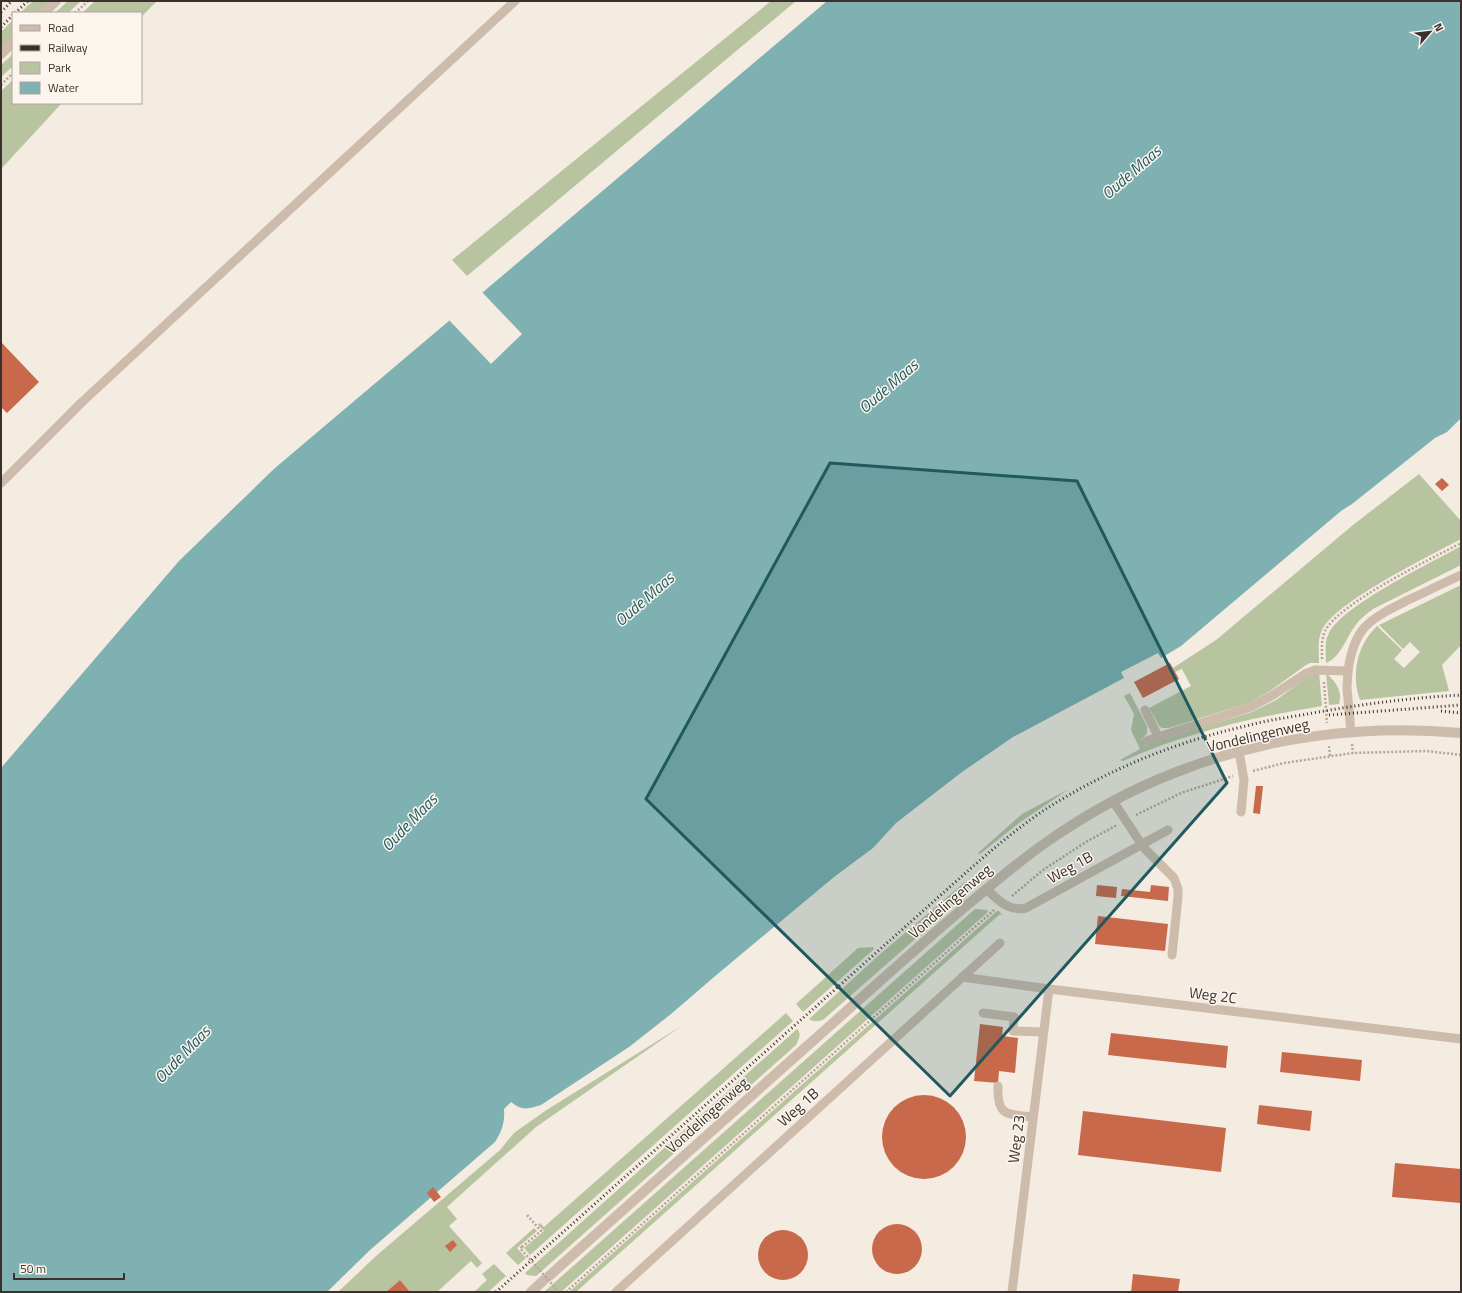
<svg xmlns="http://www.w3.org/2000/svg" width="1462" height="1293" font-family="'Titillium Web',sans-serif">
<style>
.green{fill:#b8c4a0}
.water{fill:#7fb0b2}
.pier{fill:#f4ebe1}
.building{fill:#c8694b}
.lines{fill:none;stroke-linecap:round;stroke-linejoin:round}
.path{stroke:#b9a596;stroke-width:2.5;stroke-dasharray:2 2;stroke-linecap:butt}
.service{stroke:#cdbbac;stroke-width:9}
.minor{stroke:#cdbbac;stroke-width:10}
.rail{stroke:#3b302b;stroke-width:3;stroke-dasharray:1 3;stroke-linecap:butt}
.path-bridge{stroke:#b9a596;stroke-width:2.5;stroke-dasharray:2 2;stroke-linecap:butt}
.marked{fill:#1f5a5e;fill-opacity:0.2;stroke:#1f5a5e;stroke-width:3;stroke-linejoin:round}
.labels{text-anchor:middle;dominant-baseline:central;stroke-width:3;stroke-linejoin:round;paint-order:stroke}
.street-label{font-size:15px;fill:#3b302b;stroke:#fbf5ee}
.water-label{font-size:16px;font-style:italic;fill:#1f5a5e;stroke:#fbf5ee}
</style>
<rect width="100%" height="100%" fill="#f4ebe1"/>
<g class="green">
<polygon points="33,1 51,1 39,13 20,13"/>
<polygon points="68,1 81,1 68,13 55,13"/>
<polygon points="95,1 157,1 141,17 141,13 82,13"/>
<polygon points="771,1 796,1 467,276 452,260"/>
<polygon points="13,20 13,38 1,50 1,32"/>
<polygon points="13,54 13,66 1,77 1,65"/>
<polygon points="13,80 13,103 62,103 1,169 1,91"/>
<path d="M1419,474L1461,521V539C1430,556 1336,601 1322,630C1317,640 1319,652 1319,663H1310L1306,665L1270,691L1249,703L1169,728H1162L1160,727L1149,708L1191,686L1182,669L1175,672L1173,668L1216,640L1353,525Z"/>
<path d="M1461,546V565L1373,609C1366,614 1360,619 1355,626C1346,638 1341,657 1326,663C1326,653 1324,641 1329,633C1343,605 1431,563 1461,546Z"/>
<path d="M1461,585V645L1442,665L1449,691L1360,700C1351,674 1357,645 1377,626L1402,650L1394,659L1404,668L1420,652L1410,642L1403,649L1379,625Z"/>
<path d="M1319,672L1322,706C1254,717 1186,733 1123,761L1120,760L1140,749L1131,730L1134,714L1124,696L1130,693L1147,726V734L1141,739L1145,746L1156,741L1252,712L1276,700L1306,678Z"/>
<path d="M1326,673C1335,681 1343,691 1339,704L1329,705Z"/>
<polygon points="1069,789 1019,823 980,854 978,853 1022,814"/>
<path d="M965,882H980L824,1019C819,1022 813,1022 809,1019L879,955Z"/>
<polygon points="975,909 987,910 988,912 561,1292 544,1292"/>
<polygon points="997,911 999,911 1003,916 1000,914 576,1292 569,1292"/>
<polygon points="873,947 874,949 803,1012 796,1004 858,948"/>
<polygon points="786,1013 793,1021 530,1255 524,1248 544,1231 538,1225 540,1223 544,1227"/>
<polygon points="683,1025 536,1127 447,1207 457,1219 449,1226 482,1263 477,1268 471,1261 437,1292 410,1292 400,1280 386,1292 338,1292 376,1256 500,1150 514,1133 545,1111"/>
<path d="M797,1029C802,1034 799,1039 796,1045L536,1276L527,1275L525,1273Z"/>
<polygon points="534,1228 537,1231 517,1248 526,1258 518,1265 506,1253"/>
<polygon points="494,1264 506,1276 488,1292 474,1292 487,1280 482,1274"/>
</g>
<path class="water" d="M827,1H1461V418L1447,432L1435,438L1352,504L1341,511L1181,646L1161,658L1158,653L1121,672L1124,678L1013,737L962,772L896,823L873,848L834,877L714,977L671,1014L629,1047L541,1105C528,1109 522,1111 511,1102L504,1109C505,1122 502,1131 495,1142L370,1250L327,1292H1V768L179,561L275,468Z"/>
<polygon class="pier" points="481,291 522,334 491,364 448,319"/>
<g class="building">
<polygon points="1,342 39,382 7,413 1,407"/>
<polygon points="1442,478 1449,485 1442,491 1435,484"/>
<polygon points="1170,663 1179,679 1143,698 1134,682"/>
<polygon points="1256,786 1263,786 1260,814 1253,813"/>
<polygon points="1097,885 1117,887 1116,898 1096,896"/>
<polygon points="1151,885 1169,887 1168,901 1121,896 1122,889 1150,892"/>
<polygon points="1098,916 1168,924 1165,951 1095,944"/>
<polygon points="980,1024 1003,1027 1002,1036 1018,1038 1015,1073 999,1071 998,1083 974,1081"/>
<polygon points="1111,1033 1228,1046 1226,1068 1108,1055"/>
<polygon points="1282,1052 1362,1060 1360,1081 1280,1072"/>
<circle cx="924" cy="1137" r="42"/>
<polygon points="1259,1105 1312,1111 1310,1131 1257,1124"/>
<polygon points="1083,1111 1226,1128 1221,1172 1078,1155"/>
<polygon points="1395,1163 1461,1169 1461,1203 1392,1197"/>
<polygon points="433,1187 441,1197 434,1202 427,1193"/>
<circle cx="897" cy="1249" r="25"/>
<circle cx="783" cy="1255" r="25"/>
<polygon points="453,1240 457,1245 450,1252 445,1246"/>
<polygon points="1133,1274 1180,1279 1178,1292 1131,1292"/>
<polygon points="400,1280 410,1292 386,1292"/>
</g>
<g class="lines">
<g class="path">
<polyline points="75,13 88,1"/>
<polyline points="1,85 13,73"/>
<path d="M1322,659C1322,650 1321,640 1325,631C1339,603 1431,559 1461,543"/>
<polyline points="1324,682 1327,723"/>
<polyline points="1352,744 1353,753"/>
<polyline points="1329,746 1330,756"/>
<polyline points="1253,771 1284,763 1353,753 1427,751 1461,755"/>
<polyline points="1136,815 1181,793 1233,776"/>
<polyline points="1012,896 1043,870 1086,842 1117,825"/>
<polyline points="522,1247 541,1231 527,1215"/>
<polyline points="566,1292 994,910"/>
</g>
<g class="service">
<polyline points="1,483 81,403 515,1"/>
<polyline points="1348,671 1347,688 1351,732"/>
<polyline points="1145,710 1158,736"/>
<path d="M1146,741L1251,707L1273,695L1305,674L1315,670L1348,671C1350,656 1354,640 1364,628C1376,615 1393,608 1408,600C1426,592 1443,583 1461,575"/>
<polyline points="1239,751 1244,780 1241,812"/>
<polyline points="1113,801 1144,848 1174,878 1178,889 1178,897 1172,955"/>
<path d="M986,889C999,900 1008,912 1026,908L1168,830"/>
<polyline points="962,977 1049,989 1461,1039"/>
<polyline points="983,1013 1014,1017 1013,1031 1043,1032"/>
<path d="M998,1086C997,1116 1006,1114 1032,1117"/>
<polyline points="616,1292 1000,943"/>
<polyline points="1012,1292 1049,989"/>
</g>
<g class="minor">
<polyline points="43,13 56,1"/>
<polyline points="1,54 13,42"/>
<path d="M549,1276C644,1192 738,1107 833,1023C877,984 921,944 966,906C993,884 1019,861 1048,841C1087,814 1130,790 1174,773C1264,737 1365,724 1461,733"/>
<polyline points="531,1292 544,1280"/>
</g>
<g class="rail">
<polyline points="1,12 12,1"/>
<polyline points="15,13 28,1"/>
<polyline points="1,27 13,15"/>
<polyline points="1441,711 1461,713"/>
<polyline points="1329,715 1461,705"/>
<path d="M496,1292L961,877C988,853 1016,829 1046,809C1107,770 1175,742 1246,726C1264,721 1283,718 1302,715C1355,705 1407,698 1461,695"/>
</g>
<polyline class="path-bridge" points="522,1247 520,1248 559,1292"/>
</g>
<path class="marked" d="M830,463L1077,481L1227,783L950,1096L646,799Z"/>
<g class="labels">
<g class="street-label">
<text transform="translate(1258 735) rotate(-13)">Vondelingenweg</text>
<text transform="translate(1070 867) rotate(-29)">Weg 1B</text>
<text transform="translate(950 901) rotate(-41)">Vondelingenweg</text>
<text transform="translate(1213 995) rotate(7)">Weg 2C</text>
<text transform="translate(798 1107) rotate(-42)">Weg 1B</text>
<text transform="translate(707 1115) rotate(-42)">Vondelingenweg</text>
<text transform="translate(1016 1139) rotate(-83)">Weg 23</text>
</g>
<g class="water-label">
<text transform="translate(1131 172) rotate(-41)">Oude Maas</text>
<text transform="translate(888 386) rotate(-41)">Oude Maas</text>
<text transform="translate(644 599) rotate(-41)">Oude Maas</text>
<text transform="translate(409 822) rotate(-46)">Oude Maas</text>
<text transform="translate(182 1054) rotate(-46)">Oude Maas</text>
</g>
</g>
<rect width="1462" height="1293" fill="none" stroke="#3b302b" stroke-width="4"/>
<rect x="12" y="12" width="130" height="92" fill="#fbf5ee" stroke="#aea6a0"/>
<rect x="20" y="25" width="20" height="6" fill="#cdbbac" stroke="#aea6a0"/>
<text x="48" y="32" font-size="12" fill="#3b302b">Road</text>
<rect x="20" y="45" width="20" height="6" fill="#3b302b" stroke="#aea6a0"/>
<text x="48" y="52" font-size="12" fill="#3b302b">Railway</text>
<rect x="20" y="62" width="20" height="12" fill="#b8c4a0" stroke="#aea6a0"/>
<text x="48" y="72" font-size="12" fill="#3b302b">Park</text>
<rect x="20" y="82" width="20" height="12" fill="#7fb0b2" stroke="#aea6a0"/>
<text x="48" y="92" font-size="12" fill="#3b302b">Water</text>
<g transform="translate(1430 32) rotate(62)" stroke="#fbf5ee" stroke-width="3" paint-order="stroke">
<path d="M0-3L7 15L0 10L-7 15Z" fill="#3b302b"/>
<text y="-6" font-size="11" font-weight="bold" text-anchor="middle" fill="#3b302b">N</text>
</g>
<path d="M14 1273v6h110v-6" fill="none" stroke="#3b302b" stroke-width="2"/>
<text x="20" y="1273" font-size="12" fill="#3b302b" stroke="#fbf5ee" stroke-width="3" paint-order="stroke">50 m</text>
</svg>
